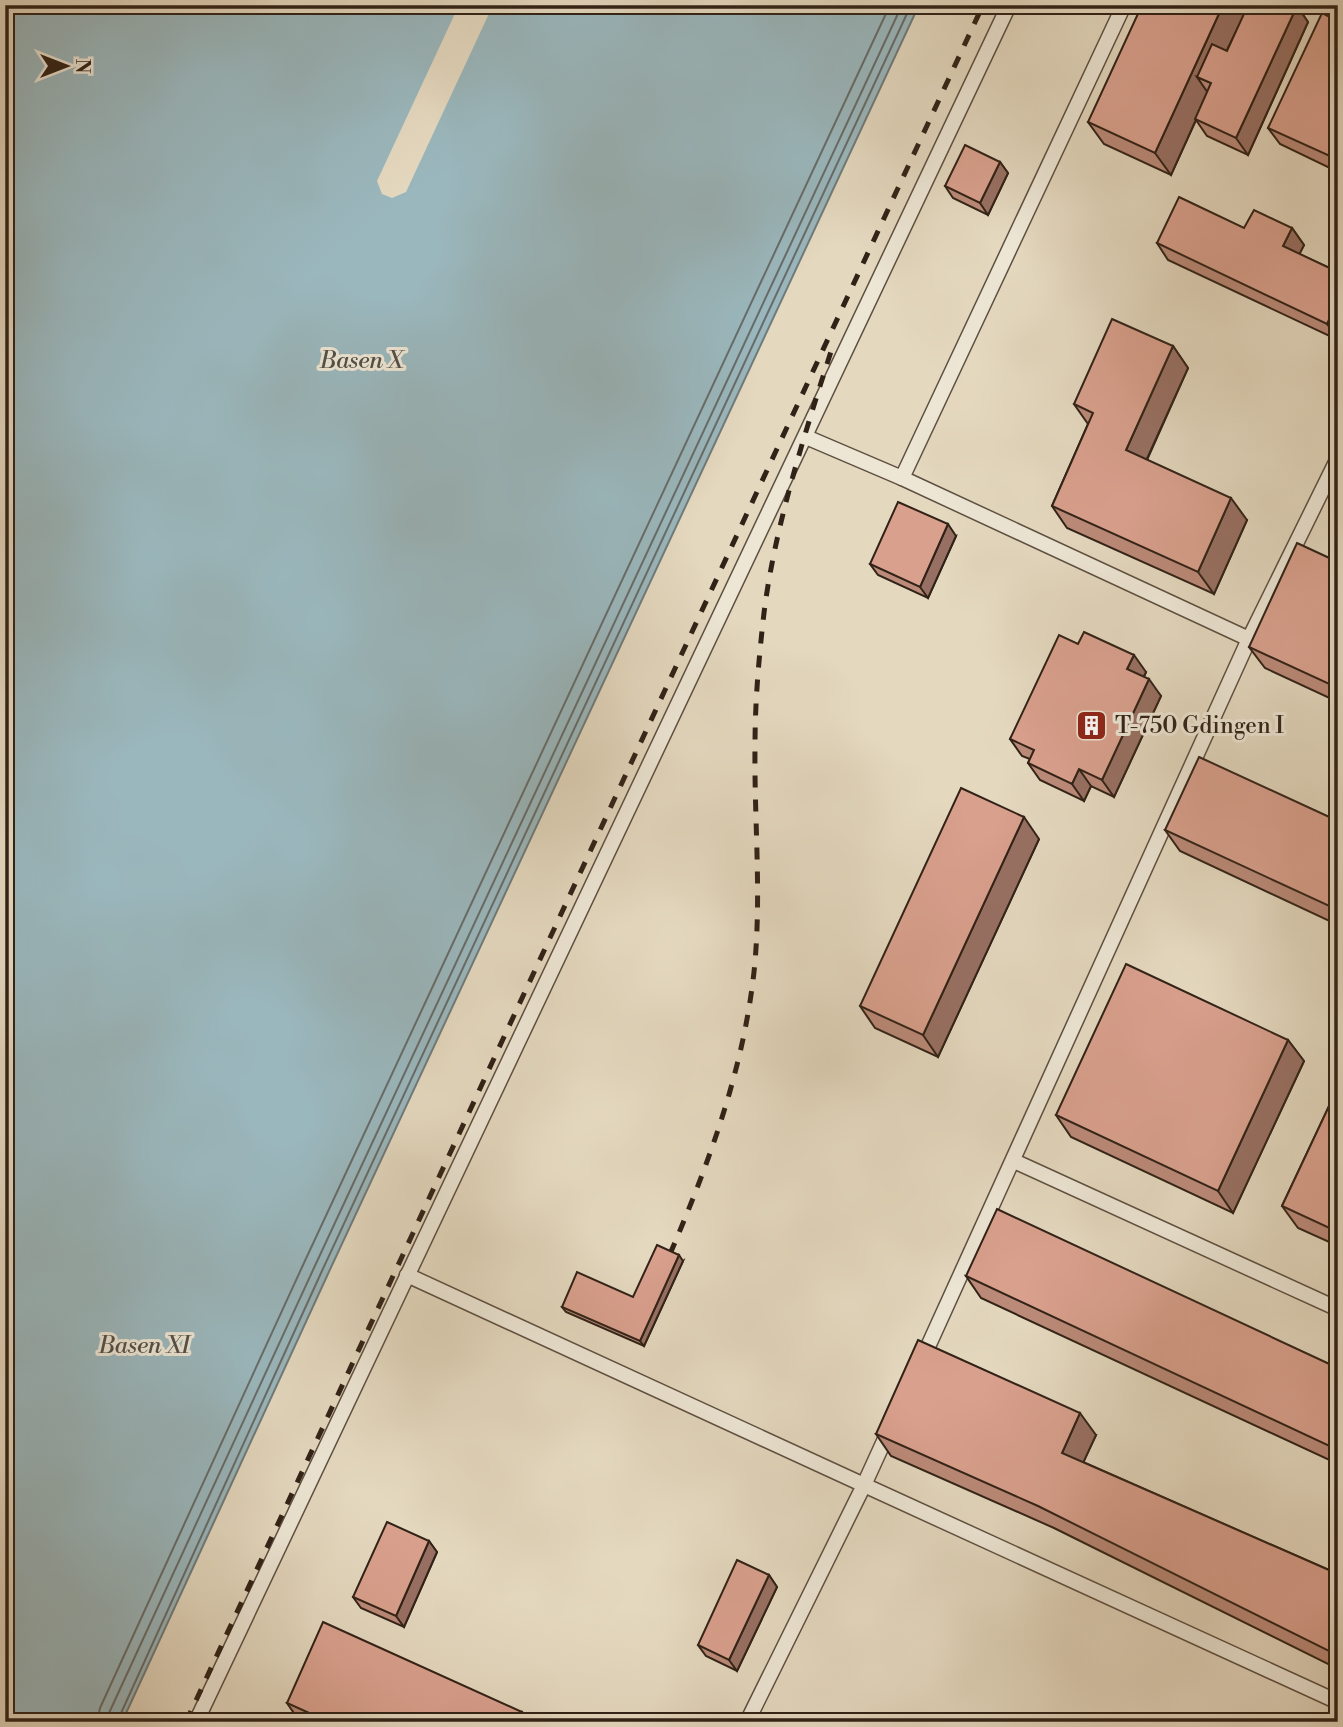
<svg xmlns="http://www.w3.org/2000/svg" width="1343" height="1727" font-family="'Libre Bodoni',serif">
<style>
.water{fill:#9ab7bd;stroke:#707b7b;stroke-width:2}
.pier{fill:#e4d8bf}
.lines{fill:none;stroke-linecap:round;stroke-linejoin:round}
.shore{stroke:#666c6a;stroke-width:2}
.lane-casing{stroke:#5e5041;stroke-width:17}
.lane{stroke:#ede6d5;stroke-width:14}
.rail{stroke:#312217;stroke-width:5;stroke-dasharray:12 12;stroke-linecap:butt}
.wall{fill:#bb8a79;stroke:#312217;stroke-width:2}
.shaded-wall{fill:#987063;stroke:#312217;stroke-width:2}
.building{fill:#d9a08d;stroke:#312217;stroke-width:2}
.labels{text-anchor:middle;dominant-baseline:central;stroke-width:6;stroke-linejoin:round;paint-order:stroke}
.poi-label{font-size:23px;fill:#312217;stroke:#ede6d5;text-anchor:start}
.water-label{font-size:24px;font-style:italic;fill:#504f49;stroke:#ede6d5}
</style>
<rect width="100%" height="100%" fill="#e4d8bf"/>
<filter id="stains"><feTurbulence type="fractalNoise" baseFrequency=".00286" numOctaves="4"/><feColorMatrix values="0 0 0 0 .2 0 0 0 0 .09 0 0 0 0 .02 0 0 0 .5 -.17"/></filter>
<radialGradient id="worn" r=".72"><stop offset=".6" stop-color="#630" stop-opacity="0"/><stop offset="1" stop-color="#630" stop-opacity=".3"/></radialGradient>
<polygon class="water" points="5,5 919,5 327,1276 122,1722 5,1722"/>
<polygon class="pier" points="459,5 493,5 406,192 392,198 382,194 377,181"/>
<g class="lines">
<g class="shore">
<polyline points="97,1722 100,1708 303,1265 890,5"/>
<polyline points="108,1722 109,1713 313,1270 902,5"/>
<polyline points="117,1722 321,1273 911,5"/>
</g>
<defs>
<g id="lane">
<polyline points="1124,5 902,478 1249,639"/>
<polyline points="806,437 902,478"/>
<polyline points="1014,1161 1338,1309"/>
<polyline points="407,1275 864,1485 747,1722"/>
<polyline points="921,1362 1249,639 1338,458"/>
<polyline points="890,1428 864,1485 1338,1702"/>
<polyline points="196,1722 1009,5"/>
</g>
</defs>
<use href="#lane" class="lane-casing"/>
<use href="#lane" class="lane"/>
<g class="rail">
<path d="M670,1254C709,1163 743,1071 754,972C762,896 754,821 755,745C755,701 759,656 764,613C775,524 807,427 834,342"/>
<polyline points="186,1722 983,5"/>
</g>
</g>
<g class="wall">
<polygon points="1075,5 1093,5 1090,12"/>
<polygon points="1297,6 1308,22 1248,155 1207,136 1196,120 1171,175 1104,144 1088,122"/>
<polygon points="1338,21 1338,172 1280,144 1268,128"/>
<polygon points="1000,162 1008,173 988,215 953,198 945,186"/>
<polygon points="1244,228 1292,228 1304,245 1299,254 1338,272 1338,340 1168,260 1157,243"/>
<polygon points="1173,346 1188,368 1147,460 1247,520 1214,594 1067,528 1052,506 1088,424 1074,404"/>
<polygon points="956,536 928,598 878,575 870,564"/>
<polygon points="1338,562 1338,702 1265,668 1249,647"/>
<polygon points="1078,644 1146,672 1144,677 1161,696 1114,797 1091,786 1084,801 1040,780 1028,763 1030,759 1022,756 1010,739"/>
<polygon points="1338,821 1338,925 1180,851 1165,830"/>
<polygon points="1039,839 938,1057 875,1028 860,1006"/>
<polygon points="1288,1040 1304,1061 1233,1213 1071,1137 1056,1115"/>
<polygon points="1338,1087 1338,1246 1298,1228 1282,1206"/>
<polygon points="683,1261 644,1346 566,1312 562,1307 633,1297"/>
<polygon points="966,1276 1338,1368 1338,1464 981,1298"/>
<polygon points="876,1434 1096,1435 1083,1462 1338,1574 1338,1669 1054,1528 891,1456"/>
<polygon points="429,1541 437,1552 404,1627 361,1608 353,1597"/>
<polygon points="769,1575 777,1587 737,1671 706,1656 698,1645"/>
<polygon points="287,1703 522,1712 529,1722 300,1722"/>
</g>
<g class="shaded-wall">
<polygon points="1086,5 1093,5 1090,12 1086,6"/>
<polygon points="1223,5 1249,5 1211,83 1197,77 1208,93 1171,175 1155,153"/>
<polygon points="1297,6 1308,22 1248,155 1236,138"/>
<polygon points="1338,144 1338,166 1332,157"/>
<polygon points="1000,162 1008,173 988,215 980,203"/>
<polygon points="1292,228 1304,245 1295,263 1283,246"/>
<polygon points="1338,301 1338,339 1327,324"/>
<polygon points="1173,346 1188,368 1141,472 1126,450"/>
<polygon points="1231,498 1247,520 1214,594 1198,572"/>
<polygon points="948,524 956,536 928,598 920,587"/>
<polygon points="1134,655 1146,672 1139,686 1127,669"/>
<polygon points="1149,679 1161,696 1114,797 1102,780"/>
<polygon points="1079,769 1091,786 1084,801 1072,784"/>
<polygon points="1024,817 1039,839 938,1057 923,1035"/>
<polygon points="1288,1040 1304,1061 1233,1213 1218,1191"/>
<polygon points="679,1255 683,1261 644,1346 640,1341"/>
<polygon points="1080,1413 1096,1435 1078,1474 1062,1453"/>
<polygon points="429,1541 437,1552 404,1627 396,1616"/>
<polygon points="769,1575 777,1587 737,1671 729,1660"/>
<polygon points="1338,1636 1338,1662 1331,1652"/>
<polygon points="522,1712 529,1722 518,1722"/>
</g>
<g class="building">
<polygon points="1142,5 1223,5 1155,153 1088,122"/>
<polygon points="1248,5 1297,6 1236,138 1195,119 1211,83 1197,77 1212,44 1227,51"/>
<polygon points="1322,13 1338,21 1338,144 1332,157 1268,128"/>
<polygon points="965,145 1000,162 980,203 945,186"/>
<polygon points="1179,197 1244,228 1254,210 1292,228 1283,246 1338,272 1338,301 1327,324 1157,243"/>
<polygon points="1112,319 1173,346 1126,450 1231,498 1198,572 1052,506 1093,413 1074,404"/>
<polygon points="898,502 948,524 920,587 870,564"/>
<polygon points="1297,543 1338,562 1338,688 1249,647"/>
<polygon points="1084,632 1134,655 1127,669 1149,679 1102,780 1079,769 1072,784 1028,763 1034,750 1010,739 1059,635 1078,644"/>
<polygon points="1199,757 1338,821 1338,910 1165,830"/>
<polygon points="961,788 1024,817 923,1035 860,1006"/>
<polygon points="1126,964 1288,1040 1218,1191 1056,1115"/>
<polygon points="1338,1087 1338,1232 1282,1206"/>
<polygon points="997,1209 1338,1368 1338,1450 966,1276"/>
<polygon points="657,1245 679,1255 640,1341 562,1307 577,1272 633,1297"/>
<polygon points="918,1340 1080,1413 1062,1453 1338,1574 1338,1636 1331,1652 1038,1506 876,1434"/>
<polygon points="387,1522 429,1541 396,1616 353,1597"/>
<polygon points="737,1560 769,1575 729,1660 698,1645"/>
<polygon points="323,1622 522,1712 518,1722 329,1722 287,1703"/>
</g>
<defs>
<symbol id="building-square" viewBox="-11 -11 22 22"><rect x="-9" y="-9" width="18" height="18" rx="4" fill="#8f2418" stroke="#ede6d5"/><path d="M-4-6H4V6H1V3H-1V6H-4ZM-2.5-4.3h1.7v1.8h-1.7ZM.8-4.3h1.7v1.8H.8ZM-2.5-1h1.7V.8h-1.7ZM.8-1h1.7V.8H.8Z" fill="#fff"/></symbol>
</defs>
<g fill-rule="evenodd">
<use href="#building-square" x="1074" y="708" width="35" height="35"/>
</g>
<g class="labels">
<g class="poi-label">
<text x="1115" y="726">T-750 Gdingen I</text>
</g>
<g class="water-label">
<text x="361" y="361">Basen X</text>
<text x="144" y="1346">Basen XI</text>
</g>
</g>
<rect width="1343" height="1727" fill="none" stroke="#e4d8bf" stroke-width="28"/>
<rect x="7" y="7" width="1329" height="1713" fill="none" stroke="#312217" stroke-width="3.5"/>
<rect x="14" y="14" width="1315" height="1699" fill="none" stroke="#312217" stroke-width="2"/>
<g transform="translate(66 66) rotate(90)" stroke="#ede6d5" stroke-width="5" paint-order="stroke">
<path d="M0-5L12 26L0 18L-12 26Z" fill="#312217"/>
<text y="-10" font-size="19" font-weight="bold" text-anchor="middle" fill="#312217">N</text>
</g>
<rect width="100%" height="100%" filter="url(#stains)"/>
<rect width="100%" height="100%" fill="url(#worn)"/>
</svg>
